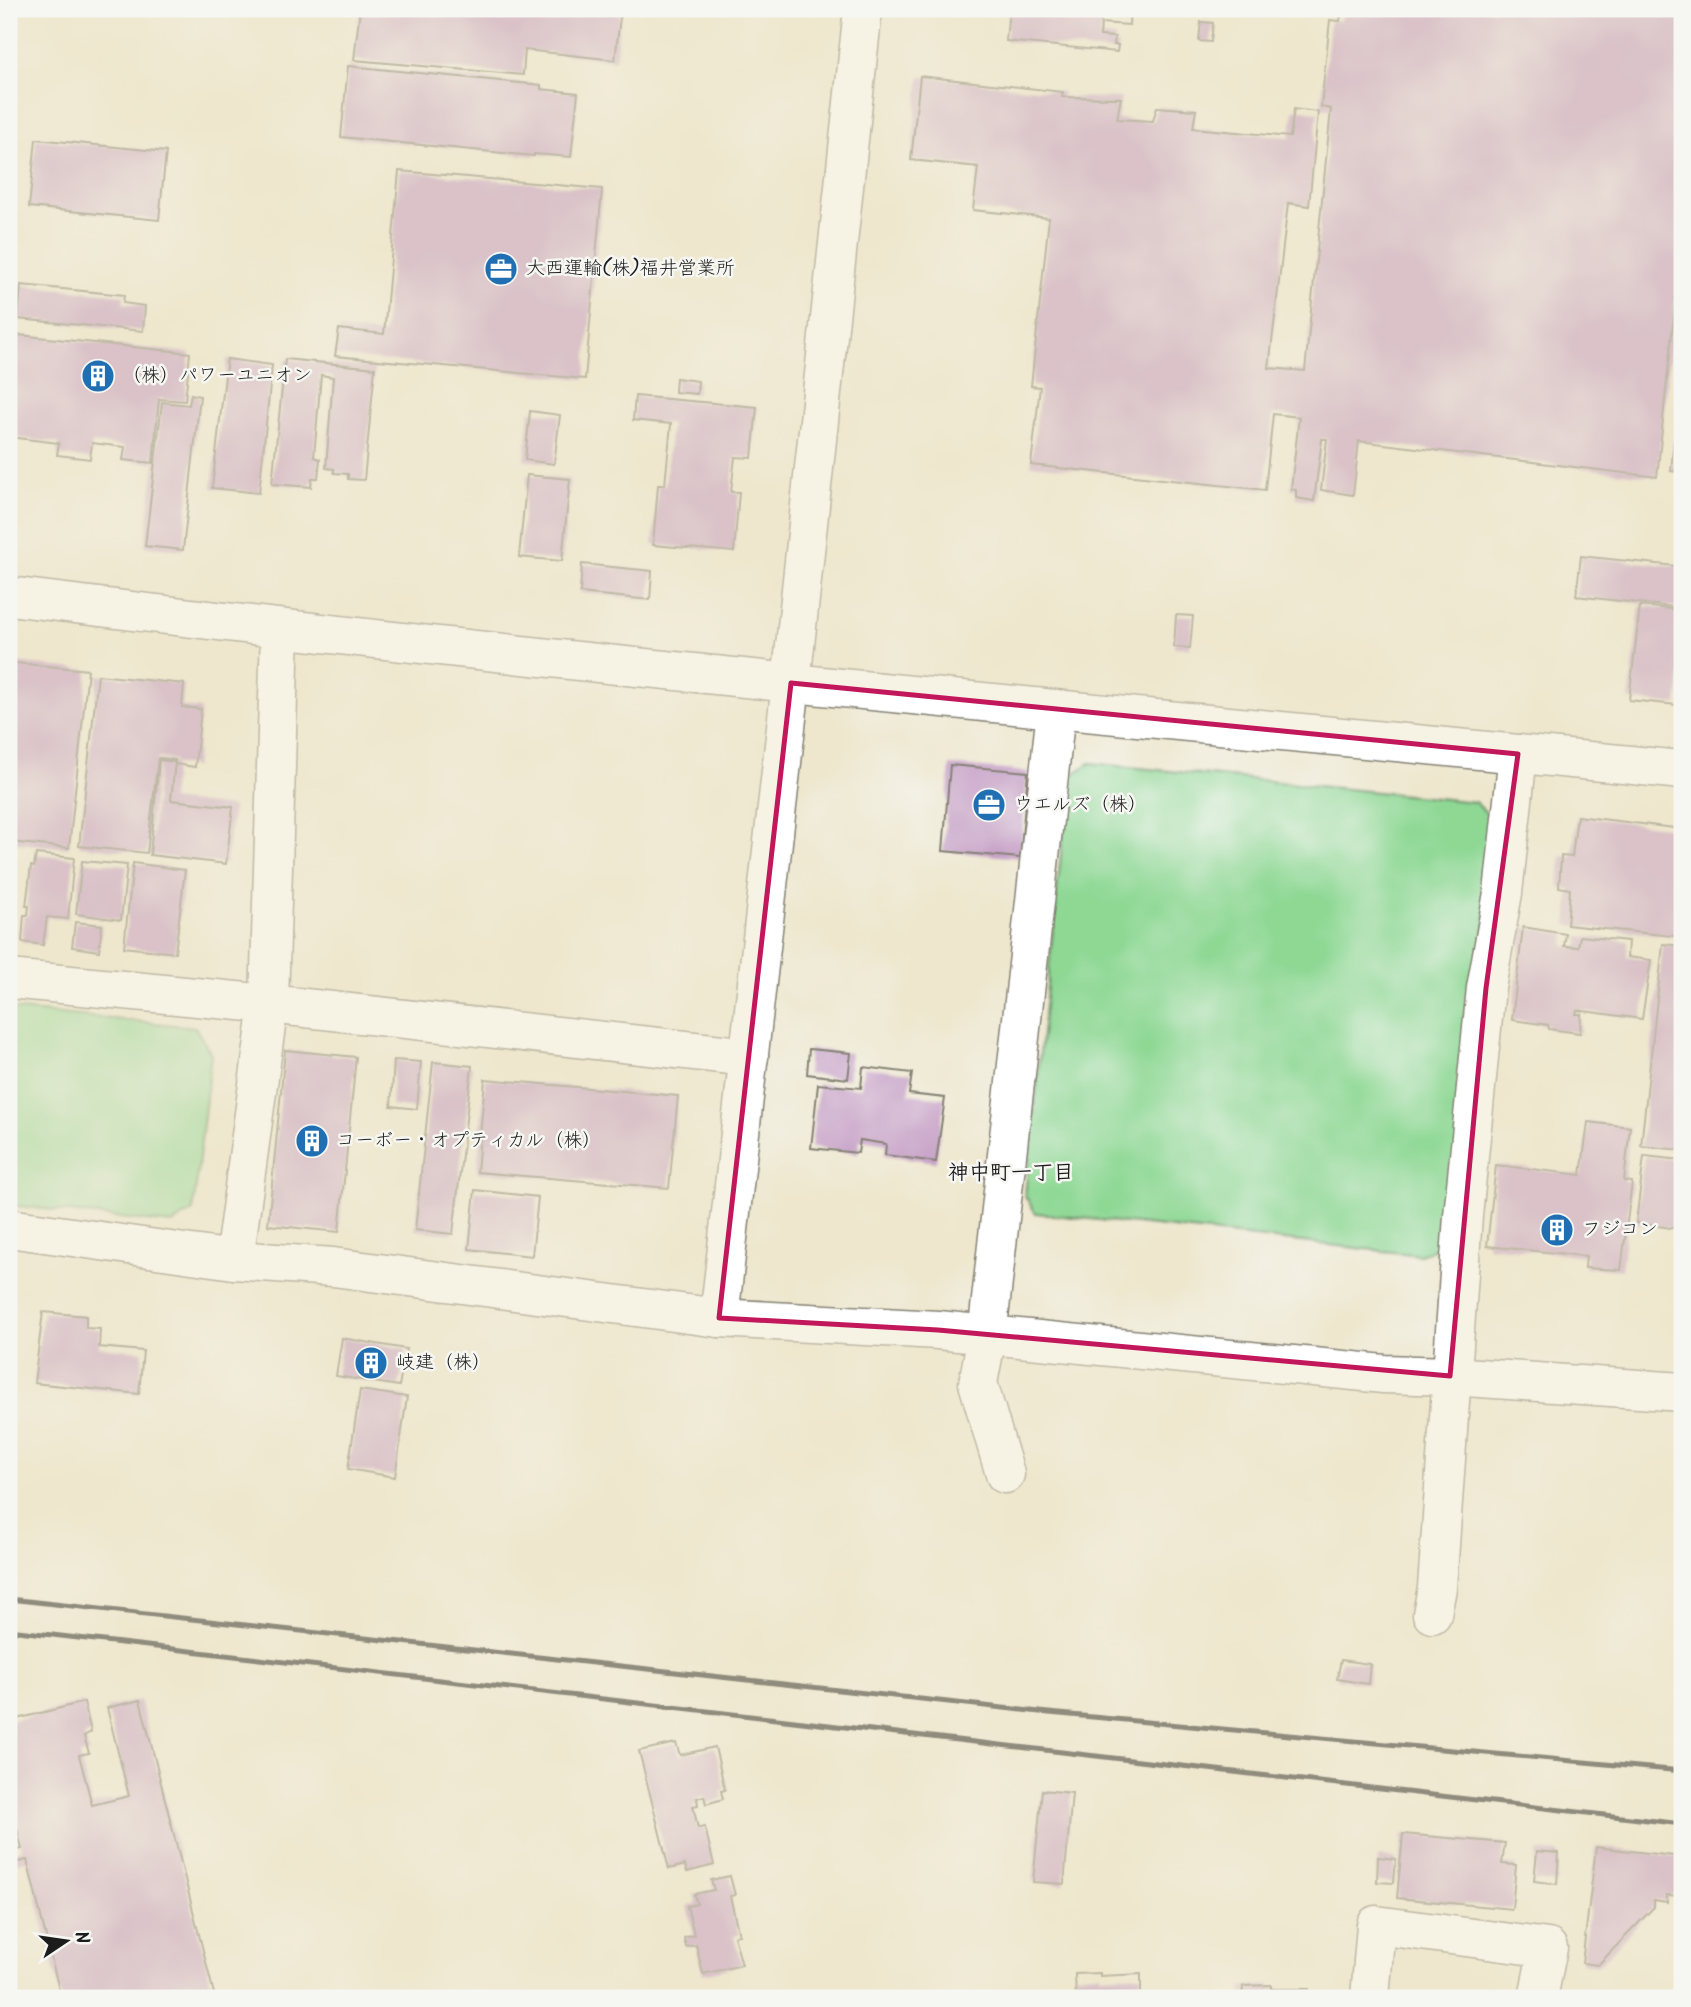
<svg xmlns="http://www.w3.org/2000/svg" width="1691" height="2007" font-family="Kalam,'Klee One',sans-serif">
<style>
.green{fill:#8ed894;stroke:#557a58;stroke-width:2}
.building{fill:#c094c1}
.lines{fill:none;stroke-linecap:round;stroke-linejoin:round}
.minor-casing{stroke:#858275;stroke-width:41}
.minor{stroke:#fff;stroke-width:38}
.rail{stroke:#1c1c1c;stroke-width:5}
.marked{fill:none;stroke:#c2185b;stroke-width:5;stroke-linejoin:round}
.labels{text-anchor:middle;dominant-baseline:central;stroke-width:5;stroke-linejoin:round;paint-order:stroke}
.poi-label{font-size:19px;fill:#1c1c1c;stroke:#f6f6f2;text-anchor:start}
.neighbourhood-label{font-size:21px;font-weight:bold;fill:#1c1c1c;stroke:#f6f6f2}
</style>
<rect width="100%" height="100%" fill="#f6f6f2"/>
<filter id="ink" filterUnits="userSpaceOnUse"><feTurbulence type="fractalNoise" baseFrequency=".0143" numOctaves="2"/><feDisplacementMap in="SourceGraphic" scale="14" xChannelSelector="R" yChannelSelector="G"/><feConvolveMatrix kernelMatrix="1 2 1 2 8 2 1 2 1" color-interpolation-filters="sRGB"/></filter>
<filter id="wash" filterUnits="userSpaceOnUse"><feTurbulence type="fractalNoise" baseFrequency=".00686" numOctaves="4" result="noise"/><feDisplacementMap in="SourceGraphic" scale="28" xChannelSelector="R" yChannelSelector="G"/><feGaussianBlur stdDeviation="1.57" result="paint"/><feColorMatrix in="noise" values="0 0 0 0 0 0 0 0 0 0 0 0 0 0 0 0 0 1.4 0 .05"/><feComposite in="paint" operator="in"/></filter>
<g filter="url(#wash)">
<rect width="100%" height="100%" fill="#eee7ce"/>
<g class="green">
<polygon points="1090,763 1475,802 1496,822 1450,1242 1420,1255 1036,1213 1025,1196 1069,777"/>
<polygon points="9,1009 195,1027 211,1054 193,1211 172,1224 9,1205"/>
</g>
<g id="blocks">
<g class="building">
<polygon points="360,9 621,9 615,60 525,50 523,75 354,60"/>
<polygon points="1009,9 1130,9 1129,25 1101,23 1100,36 1115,37 1114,45 1118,45 1117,52 1006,41"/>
<polygon points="1342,9 1682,9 1682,237 1657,477 1359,441 1353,495 1321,490 1327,439 1322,439 1314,501 1296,498 1296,490 1291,489 1299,417 1273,414 1265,490 1031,465 1040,387 1031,386 1049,218 973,210 978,167 911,160 920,76 1063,92 1062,97 1121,98 1117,119 1153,121 1157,107 1196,110 1193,128 1290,137 1294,109 1318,112 1309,206 1288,203 1269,368 1305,371 1331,109 1321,107 1330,20 1340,21"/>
<polygon points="1201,22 1213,23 1211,42 1199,41"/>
<polygon points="348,66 541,85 541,89 578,93 571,157 534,154 534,156 341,137"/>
<polygon points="36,139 166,152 159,220 29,207"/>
<polygon points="399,171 602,189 585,379 335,356 339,329 384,334"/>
<polygon points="21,285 124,295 123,303 145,306 143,331 18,319"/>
<polygon points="9,334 190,353 185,401 159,399 153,463 123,460 125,447 92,443 90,459 57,455 59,443 9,437"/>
<polygon points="227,359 272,365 259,493 212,488"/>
<polygon points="285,359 375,368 364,480 348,479 348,474 334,473 334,469 326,468 333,377 321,375 314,457 320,459 318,478 312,478 311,487 272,484"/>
<polygon points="1680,376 1682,376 1682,472 1671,471"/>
<polygon points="676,378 698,381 697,394 675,392"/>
<polygon points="191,394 200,396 183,550 145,546 162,402 189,405"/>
<polygon points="635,396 757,407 752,458 735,457 731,492 739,492 734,552 653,545 658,485 665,485 671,424 633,420"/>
<polygon points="530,411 560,415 554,464 525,460"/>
<polygon points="527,475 570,479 562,561 519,557"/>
<polygon points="1680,552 1682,552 1682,608 1576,596 1581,556 1676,566 1679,565"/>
<polygon points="582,564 652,571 650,600 580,593"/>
<polygon points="1640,606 1682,610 1682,659 1677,705 1629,700"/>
<polygon points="1176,615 1193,616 1190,648 1174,647"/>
<polygon points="15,663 88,670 69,848 9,842 9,739"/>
<polygon points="98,675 184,684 182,707 201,709 195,767 175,764 175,762 171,800 233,807 226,864 150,855 159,760 175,762 175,760 158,758 147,853 79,846"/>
<polygon points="950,765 1028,772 1020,858 943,851"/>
<polygon points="1577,816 1682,829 1682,937 1567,925 1570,889 1559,887 1561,856 1572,857"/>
<polygon points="36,854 74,858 68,919 47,917 43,945 22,942 24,915 28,915 29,906 26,906 31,866 34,867"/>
<polygon points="82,861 127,865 121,920 76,914"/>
<polygon points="133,863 185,870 175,953 124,947"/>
<polygon points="75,922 102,925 99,951 72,947"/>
<polygon points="1523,927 1566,934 1564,946 1578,947 1580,936 1628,941 1627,957 1651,960 1642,1019 1577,1010 1576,1014 1581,1014 1580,1033 1549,1029 1548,1025 1512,1020"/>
<polygon points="1663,944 1682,946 1682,1150 1641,1146"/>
<polygon points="809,1049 851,1053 848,1079 807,1074"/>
<polygon points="285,1050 356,1057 339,1232 268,1225"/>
<polygon points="394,1060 421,1062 417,1109 391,1106"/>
<polygon points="433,1062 472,1066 453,1234 415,1230"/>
<polygon points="863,1067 912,1073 909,1094 945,1098 936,1162 885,1155 886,1144 860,1140 858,1153 811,1148 818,1084 861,1088"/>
<polygon points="485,1079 678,1096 669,1188 477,1172"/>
<polygon points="1588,1122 1630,1127 1624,1181 1632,1182 1621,1270 1585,1268 1586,1256 1487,1246 1496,1165 1581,1175"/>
<polygon points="1644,1156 1682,1160 1679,1229 1636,1223"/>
<polygon points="475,1190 538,1197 532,1256 469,1249"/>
<polygon points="43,1312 86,1316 86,1328 100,1329 99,1347 143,1351 139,1394 34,1383"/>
<polygon points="342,1338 406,1349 399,1386 336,1376"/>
<polygon points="360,1390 407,1397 395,1477 348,1469"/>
<polygon points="1341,1660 1370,1664 1368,1684 1337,1679"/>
<polygon points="140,1700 215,1998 61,1998 27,1860 9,1864 9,1852 22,1849 15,1819 9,1821 9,1721 84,1702 91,1732 84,1736 89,1753 79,1755 92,1805 129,1796 107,1708"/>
<polygon points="676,1743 680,1755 715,1747 725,1790 721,1791 723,1799 706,1804 704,1796 697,1798 698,1805 693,1806 698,1828 705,1827 714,1865 687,1872 685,1865 669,1869 639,1751"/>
<polygon points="1042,1790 1072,1793 1064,1884 1033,1882"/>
<polygon points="1403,1834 1505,1843 1502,1864 1516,1865 1512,1909 1397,1898"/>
<polygon points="1596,1847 1682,1857 1682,1896 1667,1895 1667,1902 1654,1900 1654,1907 1598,1965 1582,1963"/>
<polygon points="1537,1851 1559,1853 1557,1884 1534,1881"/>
<polygon points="1378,1857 1396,1859 1394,1883 1377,1882"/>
<polygon points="730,1876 735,1895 730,1896 739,1935 734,1936 742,1965 703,1974 696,1945 686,1947 684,1938 694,1935 687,1906 697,1904 694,1894 714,1890 711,1880"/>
<polygon points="1100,1973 1100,1976 1141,1974 1141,1998 1076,1998 1075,1974"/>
<polygon points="1271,1985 1271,1989 1309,1989 1309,1998 1242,1998 1243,1986"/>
</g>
</g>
</g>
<g filter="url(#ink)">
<use href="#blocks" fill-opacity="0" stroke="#858275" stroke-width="2"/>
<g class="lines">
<defs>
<g id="minor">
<path d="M9,596C565,665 1124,715 1682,770"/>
<polyline points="9,979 269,1004 749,1057"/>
<polyline points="9,1228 234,1260 333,1267 719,1318 938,1330 1384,1374 1450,1376 1682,1392"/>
<polyline points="234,1260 269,1004 280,630"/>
<polyline points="719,1318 791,683 863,9"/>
<polyline points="1005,1474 978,1383 987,1336 1056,711"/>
<polyline points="1432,1614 1437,1588 1463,1216 1486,988 1503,893 1518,754"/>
<polyline points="1370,1998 1376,1925 1548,1948 1538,1998"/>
</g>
</defs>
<use href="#minor" class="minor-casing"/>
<use href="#minor" class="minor"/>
<g class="rail">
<polyline points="9,1599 1049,1713 1682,1771"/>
<polyline points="9,1630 1682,1824"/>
</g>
</g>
</g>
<path d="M0 0H1691V2007H0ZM791,683L1518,754L1486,988L1450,1376L938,1330L719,1318Z" fill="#eee7ce" fill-opacity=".55" fill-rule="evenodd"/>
<path class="marked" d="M791,683L1518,754L1486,988L1450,1376L938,1330L719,1318Z"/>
<defs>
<symbol id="office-disc" viewBox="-11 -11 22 22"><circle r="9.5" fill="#1f6fb2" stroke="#f6f6f2"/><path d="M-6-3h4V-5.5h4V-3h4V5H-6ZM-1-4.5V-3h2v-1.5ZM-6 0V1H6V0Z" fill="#fff"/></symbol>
<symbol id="building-disc" viewBox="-11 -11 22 22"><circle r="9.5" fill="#1f6fb2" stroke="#f6f6f2"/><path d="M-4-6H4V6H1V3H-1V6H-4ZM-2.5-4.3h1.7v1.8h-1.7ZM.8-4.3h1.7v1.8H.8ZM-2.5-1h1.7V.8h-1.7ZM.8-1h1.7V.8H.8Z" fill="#fff"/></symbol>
</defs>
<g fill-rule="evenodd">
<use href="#office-disc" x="482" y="250" width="38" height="38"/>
<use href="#building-disc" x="79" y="357" width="38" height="38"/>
<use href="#office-disc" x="970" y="786" width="38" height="38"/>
<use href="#building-disc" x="293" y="1122" width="38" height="38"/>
<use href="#building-disc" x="1538" y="1211" width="38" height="38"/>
<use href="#building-disc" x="352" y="1344" width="38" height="38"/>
</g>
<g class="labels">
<g class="poi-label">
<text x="526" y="269">大西運輸(株)福井営業所</text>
<text x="122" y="376">（株）パワーユニオン</text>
<text x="1014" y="805">ウエルズ（株）</text>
<text x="336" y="1141">コーボー・オプティカル（株）</text>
<text x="1582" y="1230">フジコン</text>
<text x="396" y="1363">岐建（株）</text>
</g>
<g class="neighbourhood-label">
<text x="1011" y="1173">神中町一丁目</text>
</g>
</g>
<rect width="1691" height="2007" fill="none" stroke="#f6f6f2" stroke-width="35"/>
<g transform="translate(66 1941) rotate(77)" stroke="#f6f6f2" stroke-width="5" paint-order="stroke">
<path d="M0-5L12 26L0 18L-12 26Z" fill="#1c1c1c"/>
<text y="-10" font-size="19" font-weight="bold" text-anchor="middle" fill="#1c1c1c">N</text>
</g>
</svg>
